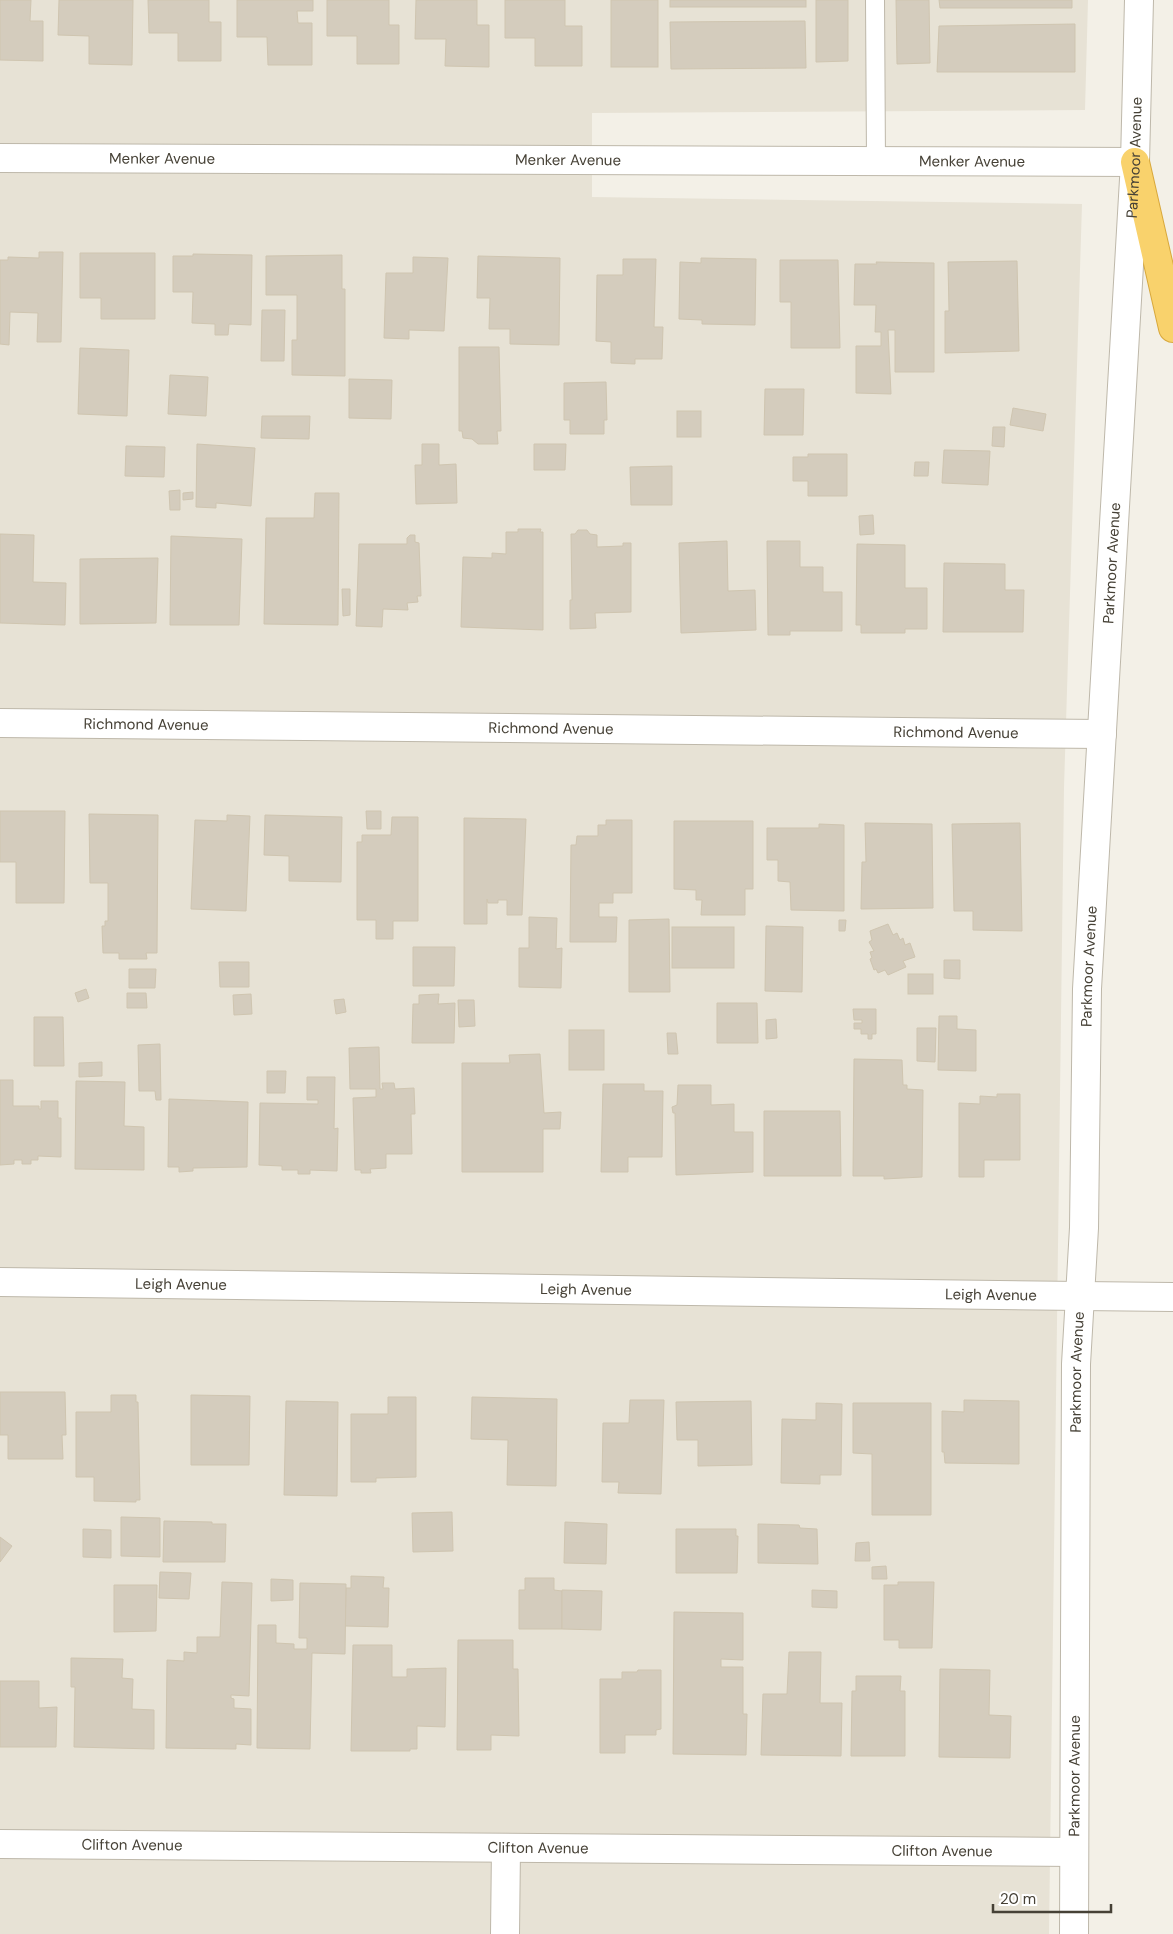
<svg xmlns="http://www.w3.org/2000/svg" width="1173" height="1934" font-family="'DM Sans',sans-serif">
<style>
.residential{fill:#e7e2d5}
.building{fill:#d4ccbd;stroke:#cfc5b0}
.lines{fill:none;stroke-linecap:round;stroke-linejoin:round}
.service-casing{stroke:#beb8aa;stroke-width:20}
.minor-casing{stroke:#beb8aa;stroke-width:30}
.tertiary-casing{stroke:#beb8aa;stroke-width:30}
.motorway-casing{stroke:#d8a83c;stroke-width:30}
.service{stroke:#fff;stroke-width:18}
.minor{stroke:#fff;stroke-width:28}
.tertiary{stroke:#fff;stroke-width:28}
.motorway{stroke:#f9d26c;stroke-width:28}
.labels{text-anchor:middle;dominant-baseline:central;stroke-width:4;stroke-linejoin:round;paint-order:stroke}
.street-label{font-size:15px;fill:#464136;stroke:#fff}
</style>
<rect width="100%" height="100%" fill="#f3f0e7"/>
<polygon class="residential" points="0,0 1088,0 1085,110 592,113 592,197 1082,204 1064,788 1049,1934 0,1934"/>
<g class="building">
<polygon points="0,0 31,0 30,21 43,21 43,61 0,60"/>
<polygon points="59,0 133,0 132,65 89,64 89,36 58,35"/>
<polygon points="148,0 209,0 209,22 221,22 221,61 178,61 178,33 149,33"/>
<polygon points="237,0 313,0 313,11 297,11 298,23 312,23 312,65 268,65 267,37 237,37"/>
<polygon points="327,0 389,0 389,25 399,25 399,64 357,64 357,36 327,36"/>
<polygon points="416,0 477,0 477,25 489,25 489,67 445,66 446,39 415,39"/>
<polygon points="505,0 565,0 565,26 582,26 582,66 535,66 535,38 505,38"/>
<rect x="611" y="0" width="47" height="67"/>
<rect x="670" y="0" width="136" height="7"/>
<polygon points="816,0 848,0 848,61 816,62"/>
<polygon points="896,0 929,0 930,63 897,64"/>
<polygon points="939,0 1072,0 1072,8 940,8"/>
<polygon points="805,21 806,68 671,69 670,22"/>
<polygon points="1075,24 1075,72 937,72 939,26"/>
<polygon points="39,252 63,252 61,342 37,342 38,313 10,312 9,345 0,344 0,260 8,260 8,257 39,258"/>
<polygon points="80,253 155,253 155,319 101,319 101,298 80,298"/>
<polygon points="193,254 252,255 251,325 229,324 228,335 215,335 215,324 192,323 193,292 173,292 173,256 193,256"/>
<polygon points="342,255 342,289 345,289 345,376 292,375 292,340 297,340 297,295 266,295 266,256"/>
<polygon points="478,256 560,258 559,345 510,344 510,329 489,329 490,298 477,298"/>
<polygon points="413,257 448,258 444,331 409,330 409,339 384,338 386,273 413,273"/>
<polygon points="701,258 756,259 755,325 702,324 702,320 679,319 680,262 701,263"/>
<polygon points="623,259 656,259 654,327 663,327 662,359 635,359 635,364 611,363 611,342 596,341 597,275 623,275"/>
<polygon points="780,260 838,260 840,348 791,348 791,302 780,302"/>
<polygon points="1017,261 1019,351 945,353 945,311 949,311 948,262"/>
<polygon points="876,262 934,263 934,372 895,372 895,330 888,330 891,394 856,393 856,346 881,346 881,332 875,332 876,305 854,305 855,264 877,264"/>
<polygon points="262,310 285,310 284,361 261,361"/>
<polygon points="459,347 499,347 501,431 497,431 498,444 478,444 472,439 463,438 462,431 459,431"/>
<polygon points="80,348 129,350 127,416 78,414"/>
<polygon points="170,375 208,377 206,416 168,414"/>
<polygon points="349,379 392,380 391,419 349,418"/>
<polygon points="606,382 607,420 604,420 604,434 570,434 570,420 564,420 564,383"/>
<polygon points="765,389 804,389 803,435 764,435"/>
<polygon points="1013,408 1046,414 1043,431 1010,425"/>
<rect x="677" y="411" width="24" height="26"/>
<polygon points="262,416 310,416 309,439 261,438"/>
<polygon points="993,427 1005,427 1004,447 992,446"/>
<polygon points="197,444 255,448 251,506 216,503 216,508 196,507"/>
<polygon points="422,444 439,444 439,465 456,464 457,503 416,504 415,465 422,465"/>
<polygon points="534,444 566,444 565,470 534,470"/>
<polygon points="126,446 165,447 164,477 125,476"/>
<polygon points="944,450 990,451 988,485 942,483"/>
<polygon points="808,454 847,454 847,496 808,496 808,481 793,481 793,457 808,457"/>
<polygon points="915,462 929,462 928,476 914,476"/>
<polygon points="672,466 672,505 631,505 630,467"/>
<polygon points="180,490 180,510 170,510 169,491"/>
<polygon points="193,492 193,499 183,500 183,493"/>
<polygon points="315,493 339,493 338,625 264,624 266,518 314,518"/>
<polygon points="873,515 874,534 860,535 859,516"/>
<polygon points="518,529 541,529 540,532 543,532 543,630 461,627 463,557 492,558 492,553 506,554 506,532 518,532"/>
<polygon points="578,530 587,530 590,534 597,535 597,547 623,546 623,543 631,543 631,612 595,613 596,628 570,629 570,600 572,600 571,534 575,534"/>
<polygon points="0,534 34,535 33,582 66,583 65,625 0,623"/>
<polygon points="410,535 415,535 415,542 419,543 421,596 417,596 418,602 407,603 408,610 383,609 382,627 356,626 359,544 407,544 407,538"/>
<polygon points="171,536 242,539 239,625 170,625"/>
<polygon points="727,541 728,591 755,590 756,630 681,633 679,543"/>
<polygon points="767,541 800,541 800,567 823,567 823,592 842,592 842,631 790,631 790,635 768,635"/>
<polygon points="857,544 905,545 905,588 927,588 927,629 905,629 905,633 861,633 861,625 856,625"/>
<polygon points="158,558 156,623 80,624 80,559"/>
<polygon points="944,563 1005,564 1005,590 1024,590 1023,632 943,632"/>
<polygon points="342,589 350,589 350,615 343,616"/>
<polygon points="0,811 65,811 64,903 16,903 16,862 0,862"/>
<polygon points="366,811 381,811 381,829 367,829"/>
<polygon points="89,814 158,815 157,953 146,953 147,959 119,959 119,953 103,953 102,926 105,926 105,921 108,921 108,883 90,883"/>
<polygon points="227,815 250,816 246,911 191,909 195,820 227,821"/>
<polygon points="265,815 342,817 341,882 289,881 289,856 264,855"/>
<polygon points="392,817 418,817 418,921 393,921 393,939 376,939 376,920 357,920 357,842 362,842 362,835 391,835"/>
<polygon points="464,818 526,819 522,915 507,915 507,900 498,900 498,903 488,903 487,899 487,924 464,924"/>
<polygon points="606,820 632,820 632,893 613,893 613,903 599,903 599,917 617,917 616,942 570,942 571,845 576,845 577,836 598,836 598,825 606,825"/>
<polygon points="674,821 753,821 753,889 745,889 745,915 701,915 702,900 696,900 696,890 674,889"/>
<polygon points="865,823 932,824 933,908 861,909 862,862 866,862"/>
<polygon points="1020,823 1022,931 973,930 973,911 954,911 952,824"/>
<polygon points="819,824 844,825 844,911 791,910 790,882 778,881 778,860 767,860 767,828 819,828"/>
<polygon points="529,917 557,918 556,949 562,948 561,988 519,987 519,948 529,948"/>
<polygon points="669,919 670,992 629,992 629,920"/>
<polygon points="839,920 846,920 845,931 839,931"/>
<polygon points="888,924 893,935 897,933 900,940 903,938 905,945 910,943 915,957 903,961 906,967 888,975 885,970 878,973 876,969 874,970 870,959 872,958 870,952 874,951 869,942 872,940 870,931"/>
<polygon points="766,926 803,927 802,992 765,991"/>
<rect x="672" y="927" width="62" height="41"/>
<polygon points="413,947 455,947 454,986 413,986"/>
<polygon points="944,960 960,960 960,979 944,978"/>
<polygon points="219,962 249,962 249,987 220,987"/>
<polygon points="129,969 156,969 155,988 129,988"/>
<rect x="908" y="974" width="25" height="20"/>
<polygon points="86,989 89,998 78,1002 75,993"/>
<polygon points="127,993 146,993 147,1008 127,1008"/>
<polygon points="251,994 252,1014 234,1015 233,995"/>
<polygon points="439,994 438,1004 455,1003 454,1043 412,1043 413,1004 419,1004 419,995"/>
<polygon points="344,999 346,1012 336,1014 334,1000"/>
<polygon points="458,1000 474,1000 475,1026 459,1027"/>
<polygon points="717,1003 757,1003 758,1043 717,1043"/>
<polygon points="853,1009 876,1009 876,1034 872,1034 872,1039 868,1039 868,1034 861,1034 861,1029 854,1029 854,1023 862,1023 862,1020 854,1020"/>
<polygon points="939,1016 957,1016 957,1029 976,1030 976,1071 938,1070"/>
<polygon points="34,1017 63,1017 64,1066 34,1066"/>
<polygon points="776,1019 777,1038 766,1039 766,1020"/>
<polygon points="917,1028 936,1028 935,1062 917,1061"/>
<rect x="569" y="1030" width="35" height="40"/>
<polygon points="667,1033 676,1033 678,1054 668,1054"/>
<polygon points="160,1044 161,1100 156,1100 155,1091 139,1091 138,1045"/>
<polygon points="379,1047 380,1089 383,1089 382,1083 394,1083 395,1089 414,1088 415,1114 411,1114 412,1154 386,1154 386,1168 370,1169 371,1173 361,1173 361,1170 355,1170 353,1098 376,1097 376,1089 350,1089 349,1048"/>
<polygon points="540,1054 544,1113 561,1112 560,1129 543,1129 543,1172 462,1172 462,1063 510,1063 509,1055"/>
<polygon points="854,1059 902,1060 903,1085 907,1085 907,1089 923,1090 922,1177 884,1179 884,1176 853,1176"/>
<polygon points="102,1062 102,1076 79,1077 79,1063"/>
<polygon points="267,1071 286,1071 285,1093 267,1093"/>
<polygon points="307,1077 335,1077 334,1129 338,1128 337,1171 310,1170 310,1174 298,1174 298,1170 282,1170 282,1166 259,1165 260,1103 318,1104 318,1100 307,1100"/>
<polygon points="0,1080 13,1080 13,1106 39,1106 39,1109 41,1109 41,1101 58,1101 58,1118 61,1118 61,1157 38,1156 38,1160 31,1160 31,1164 22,1164 22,1160 14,1160 14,1164 0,1165"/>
<polygon points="76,1081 125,1082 124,1126 144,1127 144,1170 75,1169"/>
<polygon points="603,1084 644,1084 644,1091 663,1091 662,1157 628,1157 628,1172 601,1172"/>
<polygon points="678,1085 711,1085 711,1105 734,1104 734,1132 753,1132 753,1172 676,1175 675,1113 673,1113 672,1107 677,1105"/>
<polygon points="997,1094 1020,1094 1020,1160 984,1160 984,1177 959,1177 959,1103 980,1104 980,1096 997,1097"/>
<polygon points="169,1099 248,1102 247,1167 193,1168 193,1171 179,1172 179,1167 168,1167"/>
<polygon points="764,1111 840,1111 841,1176 764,1176"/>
<polygon points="0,1392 65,1392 66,1435 62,1435 63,1459 8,1459 8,1435 0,1435"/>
<polygon points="111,1395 136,1395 136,1402 138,1402 140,1500 136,1500 136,1502 94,1501 94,1477 76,1477 76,1412 111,1412"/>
<polygon points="191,1395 250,1396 249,1465 191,1465"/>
<polygon points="388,1397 416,1397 416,1477 376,1478 376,1482 351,1482 351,1414 388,1414"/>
<polygon points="472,1397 557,1399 556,1486 507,1485 508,1440 471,1439"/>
<polygon points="630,1400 664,1400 661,1494 618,1493 619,1482 602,1482 603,1423 629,1423"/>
<polygon points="964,1400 1019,1401 1019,1464 945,1463 944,1452 942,1452 942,1411 964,1412"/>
<polygon points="286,1401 338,1402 337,1496 284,1495"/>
<polygon points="751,1401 752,1465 698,1466 698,1440 677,1440 676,1402"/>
<polygon points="816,1403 842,1404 841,1475 820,1475 820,1484 781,1483 782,1419 816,1420"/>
<polygon points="853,1403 931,1403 931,1515 872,1515 872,1454 853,1453"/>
<polygon points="452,1512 453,1551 413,1552 412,1513"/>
<polygon points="121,1517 160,1518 160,1557 121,1556"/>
<polygon points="164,1521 212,1522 212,1524 226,1524 225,1562 163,1562"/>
<polygon points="565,1522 607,1524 606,1564 564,1563"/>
<polygon points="758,1524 799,1525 800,1528 817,1529 818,1564 758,1563"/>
<polygon points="83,1529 111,1530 111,1558 83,1557"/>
<polygon points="676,1529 736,1529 736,1536 738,1536 737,1573 676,1573"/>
<polygon points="0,1537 12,1546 0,1562"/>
<polygon points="869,1542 870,1561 855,1561 856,1543"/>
<polygon points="886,1566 887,1579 872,1579 872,1567"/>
<polygon points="160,1572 191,1573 189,1599 159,1598"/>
<polygon points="351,1576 384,1577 383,1588 389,1588 388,1627 345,1626 346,1588 351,1588"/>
<polygon points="525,1578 554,1578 554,1590 562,1591 562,1629 519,1629 519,1590 525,1590"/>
<polygon points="271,1579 293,1580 293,1600 271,1601"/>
<polygon points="222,1582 252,1583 249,1696 231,1695 231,1698 234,1699 234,1708 251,1709 251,1745 236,1744 236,1749 166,1748 167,1660 184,1661 184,1652 197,1653 197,1637 220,1637"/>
<polygon points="898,1582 934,1582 932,1648 899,1648 899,1640 884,1640 884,1585 898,1585"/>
<polygon points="300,1583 346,1584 345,1654 312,1653 310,1749 257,1748 258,1625 276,1625 276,1643 294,1644 294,1649 307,1649 307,1638 299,1638"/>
<polygon points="114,1585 157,1585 156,1631 114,1632"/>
<polygon points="562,1590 602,1591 601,1630 562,1629"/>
<polygon points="812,1590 837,1591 837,1608 812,1607"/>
<polygon points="674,1612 743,1613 743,1660 721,1659 721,1667 743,1667 743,1714 747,1714 746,1755 673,1754"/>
<polygon points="458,1640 513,1640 513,1669 518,1669 519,1736 491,1735 491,1750 457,1750"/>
<polygon points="353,1645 392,1645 392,1677 407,1677 407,1669 446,1668 445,1727 417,1726 417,1749 410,1749 410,1751 351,1751"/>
<polygon points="789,1652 821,1652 820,1703 842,1703 841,1756 761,1755 763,1694 787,1694"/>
<polygon points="71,1658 123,1659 122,1678 133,1679 132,1709 154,1710 154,1749 74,1747 75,1687 71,1687"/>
<polygon points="940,1669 990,1670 989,1715 1011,1716 1010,1758 939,1757"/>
<polygon points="638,1670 661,1670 661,1729 656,1730 656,1735 625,1735 625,1753 600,1753 600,1679 622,1679 622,1672 637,1672"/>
<polygon points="856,1676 901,1676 900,1691 905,1691 905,1756 851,1756 852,1691 856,1691"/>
<polygon points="0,1681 39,1681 39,1708 57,1707 56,1747 0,1747"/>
</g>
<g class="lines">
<defs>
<polyline id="service" points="875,0 876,161"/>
<g id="minor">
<path id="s1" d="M0,158L1135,162"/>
<path id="s2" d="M0,723L1102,734"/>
<path id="s3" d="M0,1282L1080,1296"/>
<path id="s4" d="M0,1844L1074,1852"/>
<polyline points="505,1934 506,1848"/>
</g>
<g id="tertiary">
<polyline points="1080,1296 1173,1297"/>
<path id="s5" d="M1074,1934L1076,1364L1084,1228L1087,989L1135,162L1139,0"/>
</g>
<polyline id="motorway" points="1135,162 1173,328"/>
</defs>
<use href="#service" class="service-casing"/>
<use href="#minor" class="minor-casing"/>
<use href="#tertiary" class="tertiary-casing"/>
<use href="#motorway" class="motorway-casing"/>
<use href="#service" class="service"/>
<use href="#minor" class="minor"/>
<use href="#tertiary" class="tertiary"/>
<use href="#motorway" class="motorway"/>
</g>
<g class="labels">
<g class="street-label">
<text stroke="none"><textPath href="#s5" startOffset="1778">Parkmoor Avenue</textPath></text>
<text stroke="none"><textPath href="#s1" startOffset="162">Menker Avenue</textPath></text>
<text stroke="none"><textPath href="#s1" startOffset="568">Menker Avenue</textPath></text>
<text stroke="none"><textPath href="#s1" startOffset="972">Menker Avenue</textPath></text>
<text stroke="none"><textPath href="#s5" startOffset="1372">Parkmoor Avenue</textPath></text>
<text stroke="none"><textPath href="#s2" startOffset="146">Richmond Avenue</textPath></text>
<text stroke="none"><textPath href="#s2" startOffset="551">Richmond Avenue</textPath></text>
<text stroke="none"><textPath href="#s2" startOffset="956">Richmond Avenue</textPath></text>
<text stroke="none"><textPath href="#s5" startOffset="968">Parkmoor Avenue</textPath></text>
<text stroke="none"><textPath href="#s3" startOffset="181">Leigh Avenue</textPath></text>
<text stroke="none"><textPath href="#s3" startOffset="586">Leigh Avenue</textPath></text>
<text stroke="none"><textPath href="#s3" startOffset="991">Leigh Avenue</textPath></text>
<text stroke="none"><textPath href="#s5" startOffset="562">Parkmoor Avenue</textPath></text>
<text stroke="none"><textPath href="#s5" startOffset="158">Parkmoor Avenue</textPath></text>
<text stroke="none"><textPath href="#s4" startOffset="132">Clifton Avenue</textPath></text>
<text stroke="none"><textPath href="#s4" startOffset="538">Clifton Avenue</textPath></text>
<text stroke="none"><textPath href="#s4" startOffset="942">Clifton Avenue</textPath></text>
</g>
</g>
<path d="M993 1904v8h118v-8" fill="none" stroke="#464136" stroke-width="2.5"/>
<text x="1000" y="1904" font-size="15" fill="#464136" stroke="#ffffff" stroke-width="4" paint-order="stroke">20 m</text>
</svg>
